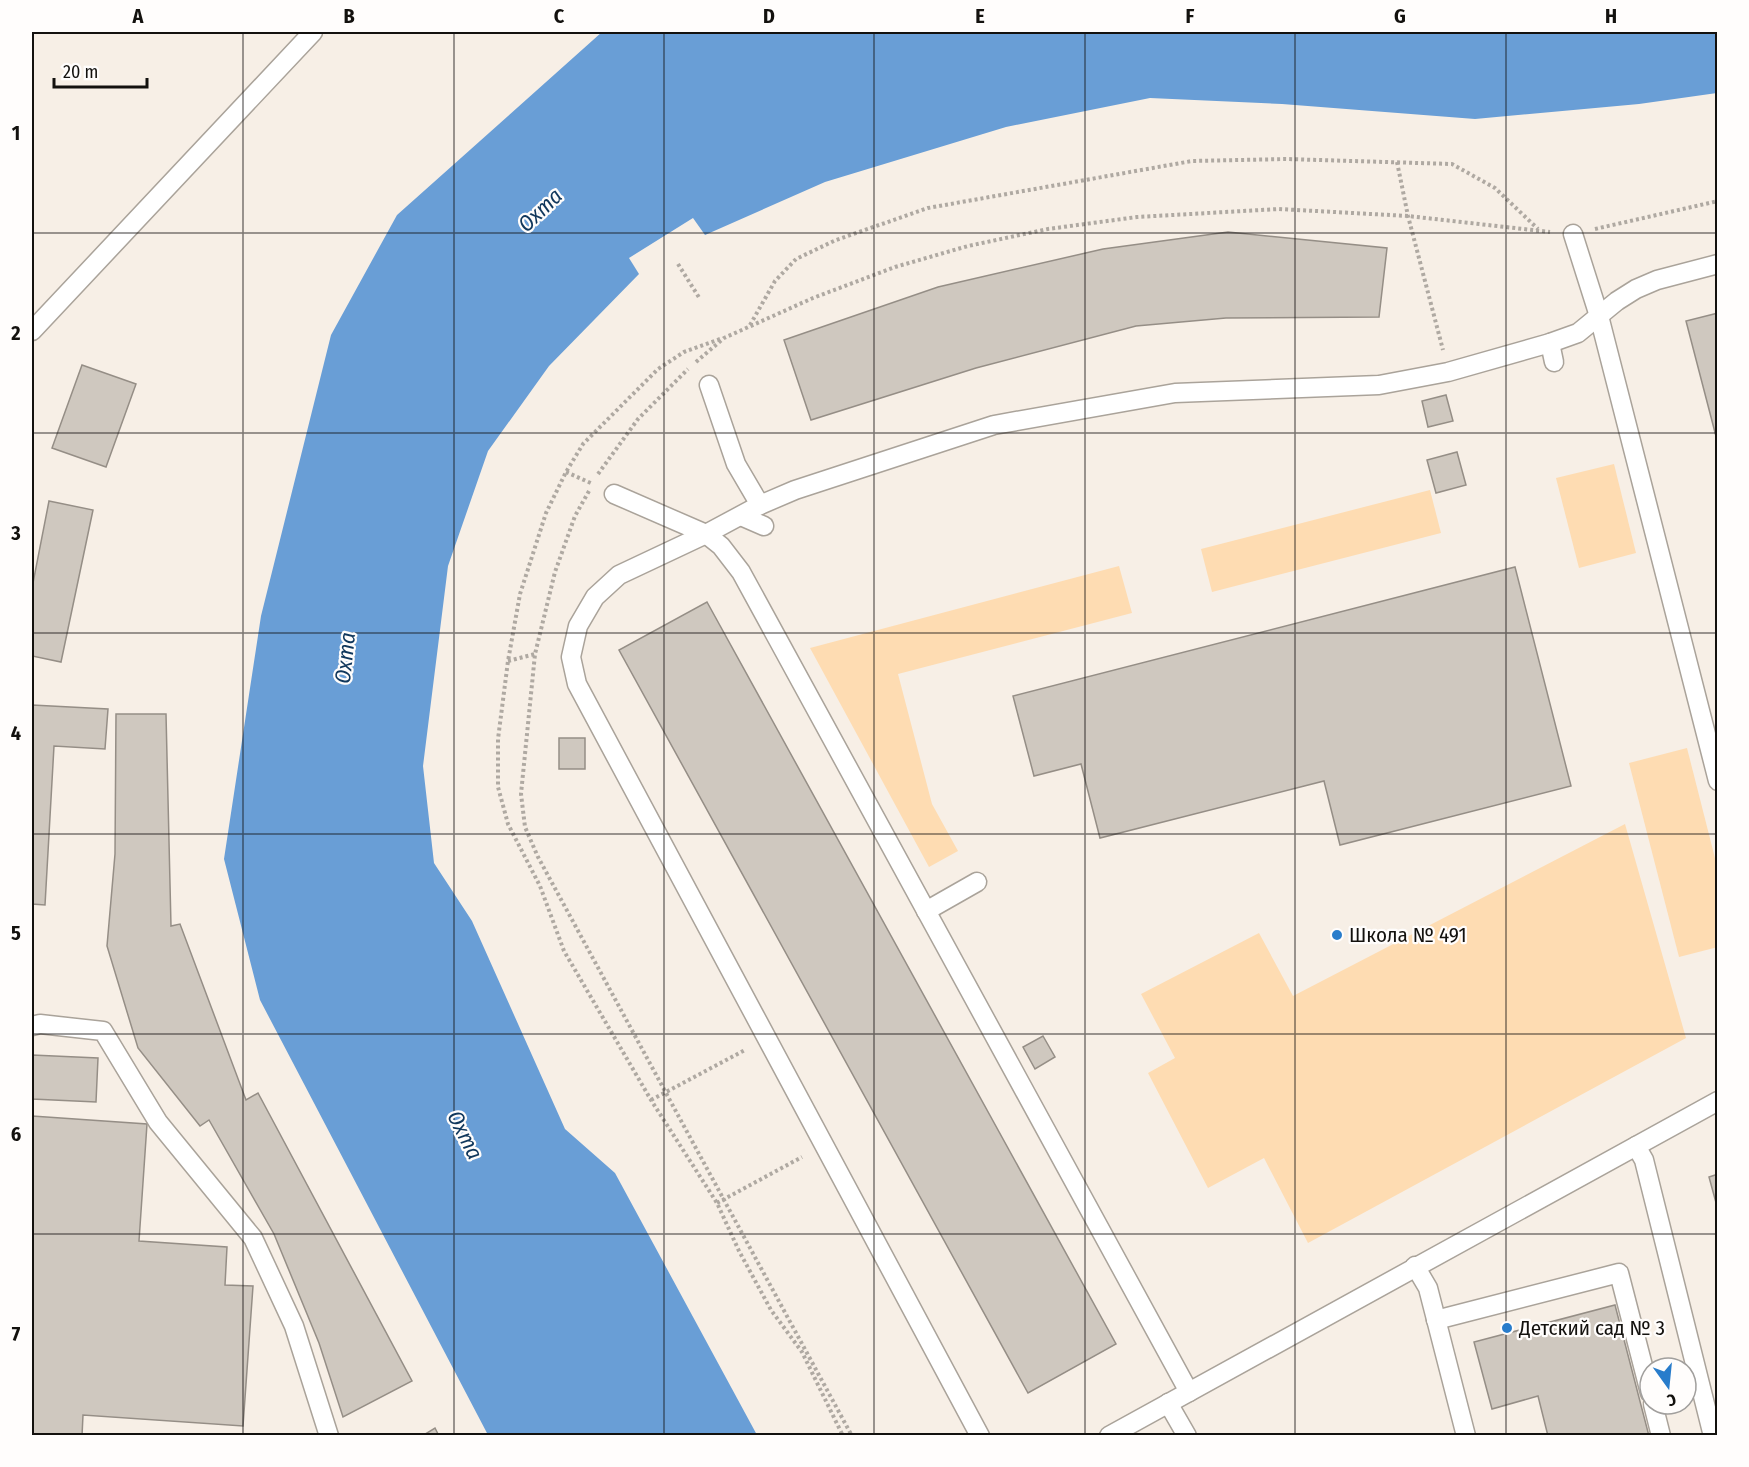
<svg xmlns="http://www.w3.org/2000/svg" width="1749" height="1467" font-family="'Fira Sans Condensed',sans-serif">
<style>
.green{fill:#fedcb2}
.water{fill:#699ed6}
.building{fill:#cfc8bf;stroke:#958e86;stroke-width:1.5}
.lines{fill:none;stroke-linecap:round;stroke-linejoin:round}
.lane-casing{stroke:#aaa39a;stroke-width:21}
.path{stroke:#afa9a2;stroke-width:4;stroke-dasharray:3 3;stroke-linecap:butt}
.lane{stroke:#fff;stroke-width:18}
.grid{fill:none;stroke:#13110e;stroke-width:1.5;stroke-opacity:0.55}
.poi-dot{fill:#287ccb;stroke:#fffdfc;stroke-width:2}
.labels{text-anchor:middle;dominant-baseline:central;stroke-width:4.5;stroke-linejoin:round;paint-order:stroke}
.poi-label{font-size:21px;fill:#13110e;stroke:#fffdfc;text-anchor:start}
.water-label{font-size:22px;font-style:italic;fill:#10375c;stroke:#fffdfc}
.neatline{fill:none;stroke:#13110e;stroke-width:2}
.grid-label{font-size:20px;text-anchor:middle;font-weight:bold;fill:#13110e}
</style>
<rect width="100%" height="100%" fill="#f7efe6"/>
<g class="green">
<polygon points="1614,464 1636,553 1579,568 1556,478"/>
<polygon points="1430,490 1441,533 1212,592 1201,549"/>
<polygon points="1119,566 1132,613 898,674 932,804 958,851 929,867 810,648"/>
<polygon points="1687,748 1717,866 1718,947 1679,957 1629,763"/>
<polygon points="1625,824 1686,1038 1308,1243 1264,1158 1208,1188 1148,1073 1175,1058 1141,994 1259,933 1293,996"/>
</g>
<polygon class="water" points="602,32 1717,32 1717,93 1639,104 1475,119 1282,104 1150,98 1006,127 825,182 705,235 693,218 629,258 639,274 549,366 488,451 448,566 423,766 434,863 472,921 565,1129 615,1173 757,1435 488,1435 260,1000 224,859 261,616 331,335 397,215"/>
<g class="building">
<polygon points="1228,232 1387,248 1379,317 1226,318 1136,326 976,368 811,420 784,340 938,287 1103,249"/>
<polygon points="1718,313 1718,444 1686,321"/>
<polygon points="82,365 136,384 106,467 52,448"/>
<polygon points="1446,395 1453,421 1428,427 1422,401"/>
<polygon points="1457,452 1466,485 1436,493 1427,460"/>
<polygon points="49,501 93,510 61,662 32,656 32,588"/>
<polygon points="1515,567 1571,786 1340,845 1324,781 1100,838 1081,764 1034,776 1013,696"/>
<polygon points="707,602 1116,1344 1028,1393 619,650"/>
<polygon points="32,705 108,709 105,749 54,746 45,905 32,904"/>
<polygon points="116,714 166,714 171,926 180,924 246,1100 258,1093 412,1381 343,1417 319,1343 274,1234 209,1120 200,1126 138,1048 107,946 115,854"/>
<rect x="559" y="738" width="26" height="31"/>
<polygon points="1043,1036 1055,1057 1035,1069 1023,1047"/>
<polygon points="32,1055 98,1058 96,1102 32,1099"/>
<polygon points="32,1116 147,1124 139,1241 227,1247 225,1285 253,1286 243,1426 83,1415 82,1436 32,1436"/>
<polygon points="1718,1174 1718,1210 1709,1177"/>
<polygon points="1615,1305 1649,1436 1548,1436 1538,1396 1492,1409 1474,1342"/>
<polygon points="435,1428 439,1436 422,1436"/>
</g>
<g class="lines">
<defs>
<g id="lane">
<polyline points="1573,234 1599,316 1718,781"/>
<polyline points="32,331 313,32"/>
<polyline points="1550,343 1554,362"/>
<polyline points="709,385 736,464 760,505"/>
<polyline points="614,494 706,534 721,546 741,572 1189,1392"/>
<polyline points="741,516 764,526"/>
<polyline points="926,911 977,882"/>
<polyline points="32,1026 40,1024 103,1031 158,1122 253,1238 294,1326 329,1436"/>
<polyline points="1636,1146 1644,1160 1713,1436"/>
<polyline points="1415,1266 1428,1288 1466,1436"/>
<polyline points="1436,1320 1619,1273 1650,1393"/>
<polyline points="1168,1403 1187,1436"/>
<polyline points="1653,1404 1661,1436"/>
<polyline points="980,1436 577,684 571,657 578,626 595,597 619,575 706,534 760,505 795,490 994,425 1175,393 1379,385 1448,372 1550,343 1578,333 1617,301 1636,289 1657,280 1718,264"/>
<polyline points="1109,1436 1718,1101"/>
</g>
</defs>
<use href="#lane" class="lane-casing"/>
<g class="path">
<polyline points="1397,162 1408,216 1443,350"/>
<polyline points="1595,229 1718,201"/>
<polyline points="678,264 700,299"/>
<polyline points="750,325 775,281 796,259 836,240 928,208 1192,161 1286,159 1452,164 1495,188 1538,229"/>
<polyline points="720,339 684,352 658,369 583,444 566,472 546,513 520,594 508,661 498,739 498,787 508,824 540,886 564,951 651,1100 717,1203 739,1251 771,1310 802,1352 843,1436"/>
<polyline points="696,362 724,338 813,298 895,267 968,246 1048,229 1137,217 1279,209 1408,216 1550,232"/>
<polyline points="566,472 593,484"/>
<polyline points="598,474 638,419 688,369"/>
<polyline points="589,491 575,516 555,572 535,654 521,794 525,827 538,857 852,1436"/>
<polyline points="508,661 535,654"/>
<polyline points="651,1100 745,1050"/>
<polyline points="717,1203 802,1157"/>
</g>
<use href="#lane" class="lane"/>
</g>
<path class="grid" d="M243,32V1436M454,32V1436M664,32V1436M874,32V1436M1085,32V1436M1295,32V1436M1506,32V1436M32,233H1718M32,433H1718M32,633H1718M32,834H1718M32,1034H1718M32,1234H1718"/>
<g class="poi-dot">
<circle cx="1337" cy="935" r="6"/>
<circle cx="1507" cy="1328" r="6"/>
</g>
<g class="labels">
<g class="poi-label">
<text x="1349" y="935">Школа № 491</text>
<text x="1519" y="1328">Детский сад № 3</text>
</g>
<g class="water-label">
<text transform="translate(540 210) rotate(-44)">Охта</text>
<text transform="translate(345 658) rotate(-84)">Охта</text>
<text transform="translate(465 1135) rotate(63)">Охта</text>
</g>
</g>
<rect width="1749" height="1467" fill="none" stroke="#fffdfc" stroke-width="66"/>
<g transform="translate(1668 1386) rotate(165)"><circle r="28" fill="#fffdfc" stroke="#a19f9d" stroke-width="1.5"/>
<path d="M0-4.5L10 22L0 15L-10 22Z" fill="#287ccb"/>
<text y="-9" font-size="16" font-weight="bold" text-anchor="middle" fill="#13110e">С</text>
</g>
<path d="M54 78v9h93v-9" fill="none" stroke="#13110e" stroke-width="3"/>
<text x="63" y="78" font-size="18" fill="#13110e" stroke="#fffdfc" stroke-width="4.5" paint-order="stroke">20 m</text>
<rect x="33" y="33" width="1683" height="1401" class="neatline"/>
<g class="grid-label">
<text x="138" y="23">A</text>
<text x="349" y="23">B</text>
<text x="559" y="23">C</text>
<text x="769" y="23">D</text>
<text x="980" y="23">E</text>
<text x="1190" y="23">F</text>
<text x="1400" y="23">G</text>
<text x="1611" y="23">H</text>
<text x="16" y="140">1</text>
<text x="16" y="340">2</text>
<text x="16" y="540">3</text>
<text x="16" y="740">4</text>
<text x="16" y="940">5</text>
<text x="16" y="1141">6</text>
<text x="16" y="1341">7</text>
</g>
</svg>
